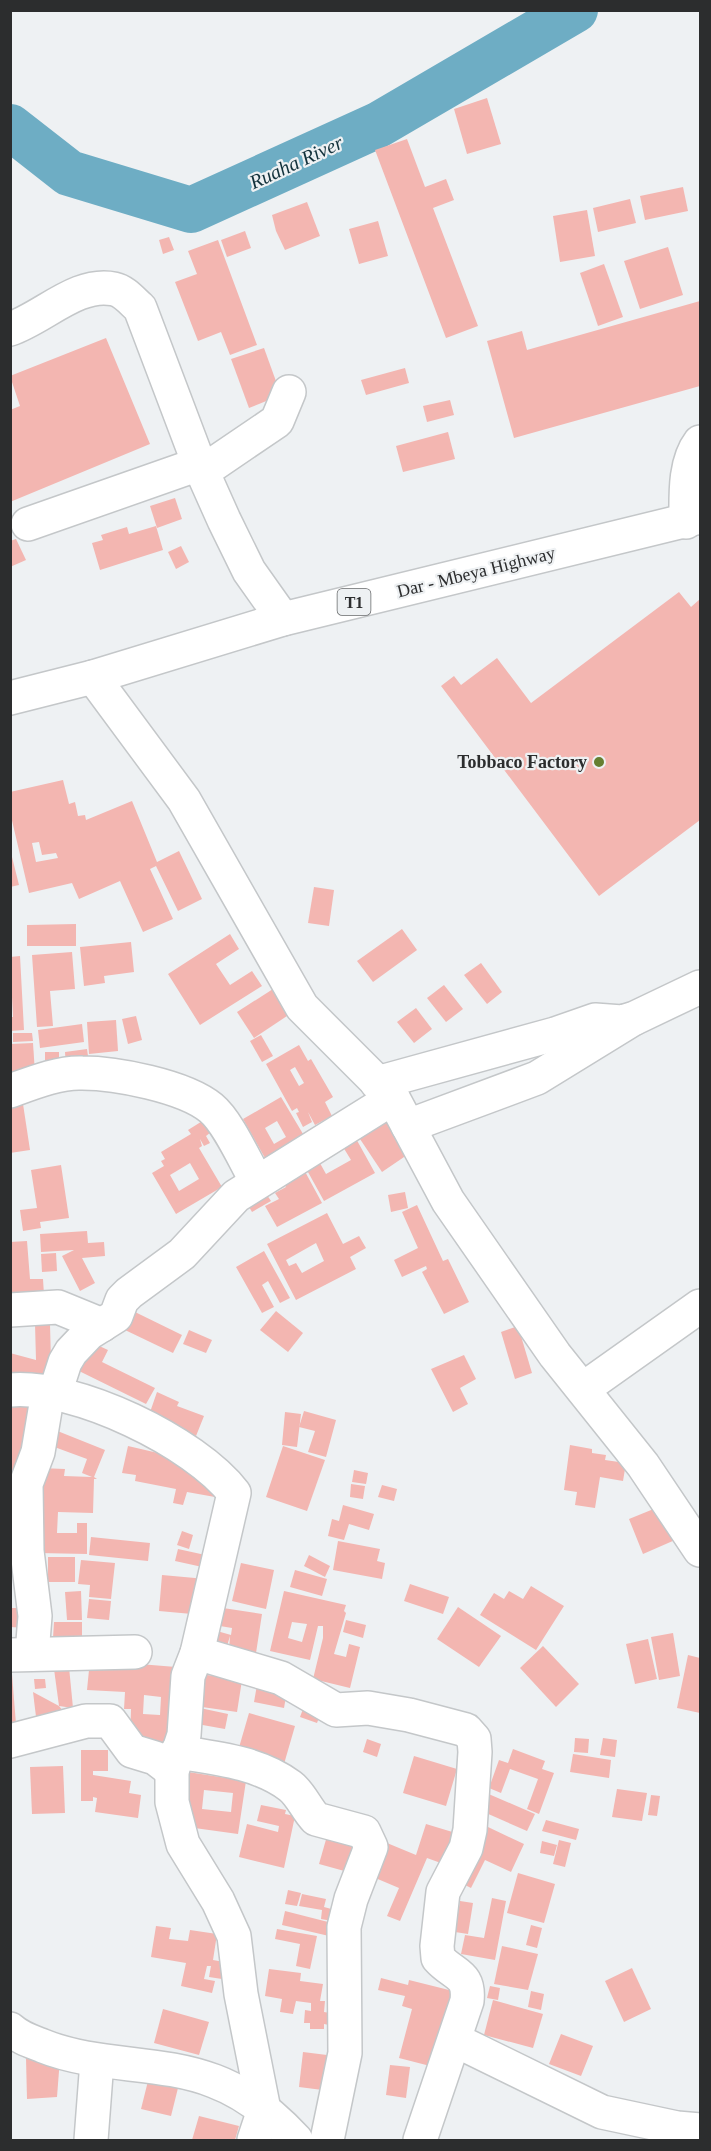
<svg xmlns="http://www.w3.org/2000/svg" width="711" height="2151" font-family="Georgia,serif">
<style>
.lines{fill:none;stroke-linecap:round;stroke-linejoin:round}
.river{stroke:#6eadc4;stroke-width:46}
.building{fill:#f3b6b1;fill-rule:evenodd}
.minor-casing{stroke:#c4c7c9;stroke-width:36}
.highway-casing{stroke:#c4c7c9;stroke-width:36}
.minor{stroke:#fff;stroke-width:33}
.highway{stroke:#fff;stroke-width:33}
.poi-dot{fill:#667f31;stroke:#eef1f3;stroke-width:2}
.labels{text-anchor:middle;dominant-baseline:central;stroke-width:4.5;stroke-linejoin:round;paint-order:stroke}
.shield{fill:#eef1f3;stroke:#666869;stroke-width:1.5}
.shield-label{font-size:16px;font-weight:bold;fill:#2c2d2e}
.street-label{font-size:18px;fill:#2c2d2e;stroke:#eef1f3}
.poi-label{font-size:18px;font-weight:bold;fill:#2c2d2e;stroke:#eef1f3;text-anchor:end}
.water-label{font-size:20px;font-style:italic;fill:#13323c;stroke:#eef1f3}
</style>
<rect width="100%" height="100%" fill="#eef1f3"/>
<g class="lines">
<polyline class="river" points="10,127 69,173 191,210 378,125 575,10"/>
</g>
<g class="building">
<polygon points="487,98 501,144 467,154 454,109"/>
<polygon points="407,139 425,187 446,179 454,200 433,208 478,326 446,338 375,150"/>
<polygon points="683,187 688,211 645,220 640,196"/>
<polygon points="630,199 636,223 598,232 593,208"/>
<polygon points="307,202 320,236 285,250 276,231 272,215"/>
<polygon points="587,210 595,256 560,262 553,216"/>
<polygon points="378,221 388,256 359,264 349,229"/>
<polygon points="245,231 251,248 227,257 221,240"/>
<polygon points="169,237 174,250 163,254 159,240"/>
<polygon points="218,240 257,345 230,355 221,332 198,341 175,282 197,274 188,251"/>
<polygon points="668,247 683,295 640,309 624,261"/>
<polygon points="604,264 623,317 598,326 580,273"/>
<polygon points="700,301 700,386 514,438 487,341 522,331 527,350"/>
<polygon points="106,338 150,444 10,502 10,410 20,406 10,376"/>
<polygon points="264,348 281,395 249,408 231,359"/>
<polygon points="405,368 409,383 366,395 361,380"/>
<polygon points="450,400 454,415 427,422 423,406"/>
<polygon points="448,432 455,459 403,472 396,446"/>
<polygon points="175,498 182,519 157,528 150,506"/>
<polygon points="156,526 163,550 100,570 92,543 103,540 101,535 127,527 129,534"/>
<polygon points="16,539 26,560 10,567 10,541"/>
<polygon points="181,546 189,562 176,569 168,552"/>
<polygon points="679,592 691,607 700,599 700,820 599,896 441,686 454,676 461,685 497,658 531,703"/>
<path d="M63,780L69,804L75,802L78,816L85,815L86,820L132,801L157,862L179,851L202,899L178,911L156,866L150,869L173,919L143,932L120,881L79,899L72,883L29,893L10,812V792ZM39,842L42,855L56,853L58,858L36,862L32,843Z"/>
<polygon points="10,849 19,885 10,887"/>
<polygon points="314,887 334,890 329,926 308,923"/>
<polygon points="76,924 76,946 27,946 27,925"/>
<polygon points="402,929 417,950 373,982 357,961"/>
<polygon points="230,934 239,949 216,964 230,985 252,971 262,986 200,1025 168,974"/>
<polygon points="131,942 134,972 104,976 105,983 84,986 80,947"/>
<polygon points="72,952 75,989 50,991 53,1026 37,1027 32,955"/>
<polygon points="20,956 24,1030 10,1031 10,1017 13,1017 10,957"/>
<polygon points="481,963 502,992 487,1004 464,975"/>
<polygon points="444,985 463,1009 446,1022 427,998"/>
<polygon points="273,989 290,1014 254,1038 237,1012"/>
<polygon points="416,1008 432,1029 414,1043 397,1022"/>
<polygon points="136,1016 142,1040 128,1044 122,1019"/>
<polygon points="116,1020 118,1051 89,1054 87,1022"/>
<polygon points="82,1024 84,1042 40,1048 38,1030"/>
<polygon points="13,1033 32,1033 33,1041 13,1042"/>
<polygon points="261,1035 273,1056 262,1062 250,1041"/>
<polygon points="33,1043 35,1073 10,1074 10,1044"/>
<path d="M299,1045L308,1061L311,1059L333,1097L325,1102L332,1116L315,1125L308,1112L312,1122L303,1127L296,1113L299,1112L297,1108L292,1111L266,1064ZM295,1067L304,1083L299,1086L290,1070Z"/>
<polygon points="87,1049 89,1063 66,1066 65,1052"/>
<polygon points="45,1052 59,1052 59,1061 45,1065"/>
<path d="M281,1097L309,1144L270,1167L243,1119ZM277,1121L286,1137L274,1144L265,1128Z"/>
<polygon points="23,1104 30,1150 10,1153 10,1106"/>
<polygon points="383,1115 407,1155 382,1172 356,1133"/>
<path d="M204,1120L211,1132L206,1136L210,1143L204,1146L200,1139L202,1146L199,1148L222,1187L176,1214L152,1173L164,1166L161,1161L165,1159L161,1152L191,1134L188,1130ZM190,1163L199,1179L179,1191L170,1175Z"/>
<polygon points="354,1135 375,1173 324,1201 303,1163 316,1156 326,1174 351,1160 340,1142"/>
<polygon points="61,1165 69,1218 40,1222 41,1228 23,1231 20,1210 37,1208 31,1170"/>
<polygon points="302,1166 322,1203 277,1227 265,1206 279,1199 275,1193 286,1187 280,1178"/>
<polygon points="263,1189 271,1201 252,1212 245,1200"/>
<polygon points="405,1192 408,1208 391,1212 388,1195"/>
<polygon points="417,1205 443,1261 448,1259 469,1302 444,1314 422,1272 427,1269 426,1266 402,1277 394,1260 418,1248 402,1212"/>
<path d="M327,1213L343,1244L359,1236L366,1248L350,1257L356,1269L296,1300L267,1244ZM316,1243L324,1261L302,1273L296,1263L289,1266L286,1260Z"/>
<polygon points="87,1231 88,1243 104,1242 105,1256 82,1258 95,1283 80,1291 62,1256 74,1250 41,1252 40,1234"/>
<polygon points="27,1241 30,1279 43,1279 44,1295 10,1294 10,1242"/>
<polygon points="264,1251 290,1298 280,1303 268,1281 262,1285 274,1307 262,1313 236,1267"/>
<polygon points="56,1253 57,1271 42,1272 41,1254"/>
<polygon points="276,1311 303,1333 288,1352 260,1330"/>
<polygon points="135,1312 182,1335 173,1353 125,1330"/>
<polygon points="35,1324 50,1324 51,1362 57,1377 10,1372 10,1353 36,1360"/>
<polygon points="518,1326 532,1373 515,1379 501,1332"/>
<polygon points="189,1330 212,1340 206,1353 183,1344"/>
<polygon points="95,1344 108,1350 102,1362 155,1388 146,1404 77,1370 84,1356 88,1358"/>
<polygon points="464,1355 476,1379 460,1388 468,1404 453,1412 431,1369"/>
<polygon points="157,1392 179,1402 177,1406 204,1416 196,1436 148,1418"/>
<polygon points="10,1402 32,1405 22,1477 10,1475"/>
<polygon points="304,1411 336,1420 326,1457 308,1452 315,1431 299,1427"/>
<polygon points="285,1412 301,1414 297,1447 282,1445"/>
<polygon points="55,1430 105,1450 94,1477 97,1479 94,1479 93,1513 58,1512 57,1533 77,1533 77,1523 87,1523 87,1554 38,1553 40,1468 65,1469 64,1476 92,1477 82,1473 87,1459 49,1445"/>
<polygon points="570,1445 592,1449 592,1453 606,1455 605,1460 626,1463 623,1481 600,1477 595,1508 575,1505 577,1492 564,1490"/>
<polygon points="128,1446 188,1460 219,1477 215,1497 187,1492 183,1505 173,1503 176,1489 135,1481 136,1475 122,1473"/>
<polygon points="283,1446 325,1460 307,1511 266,1497"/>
<polygon points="354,1470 368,1473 366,1484 352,1482"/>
<polygon points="351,1484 365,1486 363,1499 350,1497"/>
<polygon points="382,1485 397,1489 394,1501 378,1497"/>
<polygon points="343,1505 374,1514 369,1530 349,1524 344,1540 328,1536 332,1519 339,1521"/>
<polygon points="661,1506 675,1540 643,1554 629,1519"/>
<polygon points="182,1531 193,1535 189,1549 177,1545"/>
<polygon points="91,1537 150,1543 148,1561 89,1555"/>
<polygon points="338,1541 380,1549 377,1561 385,1563 382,1579 333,1570"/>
<polygon points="178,1549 219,1558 216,1570 175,1561"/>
<polygon points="309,1555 330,1566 325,1577 304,1566"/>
<rect x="48" y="1557" width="27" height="25"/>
<polygon points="81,1560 115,1563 111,1599 89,1597 90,1585 78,1584"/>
<polygon points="241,1563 274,1570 266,1609 232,1601"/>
<polygon points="295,1570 327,1579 322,1596 290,1587"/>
<polygon points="162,1575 206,1579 203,1615 159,1611"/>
<polygon points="410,1584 449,1597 443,1614 404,1601"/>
<polygon points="531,1586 564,1606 536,1650 480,1615 494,1593 504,1599 509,1591 523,1599"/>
<polygon points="81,1591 82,1620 67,1620 65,1592"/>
<path d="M284,1591L346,1605L344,1611L346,1613L334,1654L346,1657L349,1644L360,1647L350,1688L313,1679L323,1638V1626H318L310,1660L270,1651ZM292,1622L307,1624L302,1642L288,1638Z"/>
<polygon points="89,1599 111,1601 109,1620 87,1618"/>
<polygon points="458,1607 501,1636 479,1667 437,1639"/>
<polygon points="10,1608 29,1608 28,1628 10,1627"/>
<polygon points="223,1608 262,1614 256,1653 229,1649 230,1636 227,1646 213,1642 217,1631 231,1635 232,1628 220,1626"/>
<polygon points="346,1620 366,1625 363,1638 343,1632"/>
<polygon points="54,1622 82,1622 82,1638 53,1638"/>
<polygon points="673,1633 680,1676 659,1680 651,1637"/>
<polygon points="648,1639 657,1679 635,1684 626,1644"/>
<polygon points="543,1646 579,1684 556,1707 520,1668"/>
<polygon points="688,1655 700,1658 700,1713 677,1708"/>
<path d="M90,1660L176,1667V1746L130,1743L131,1709H124L125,1692L87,1690ZM144,1695L161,1697L160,1715L143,1714Z"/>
<polygon points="69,1667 73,1708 59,1706 54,1669"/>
<polygon points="12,1674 17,1737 10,1737 10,1675"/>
<polygon points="200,1674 242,1680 237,1712 195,1706"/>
<polygon points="34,1679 45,1679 46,1688 35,1689"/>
<polygon points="257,1685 287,1691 284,1708 254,1702"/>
<polygon points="33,1692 59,1706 71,1721 37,1725"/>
<polygon points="306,1701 323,1707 317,1723 300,1717"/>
<polygon points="200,1708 228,1714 225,1729 197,1724"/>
<polygon points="249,1713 295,1726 284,1764 238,1751"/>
<polygon points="575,1738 589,1739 588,1753 574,1752"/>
<polygon points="603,1738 617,1740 615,1757 600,1755"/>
<polygon points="367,1739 381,1744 377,1757 363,1752"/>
<polygon points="513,1749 545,1761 542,1769 554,1773 539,1814 527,1809 538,1779 510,1769 501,1793 489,1788 499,1760 508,1763"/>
<polygon points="81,1750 108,1750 108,1771 93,1771 93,1775 131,1781 129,1793 141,1795 138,1818 95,1812 97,1798 93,1797 93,1801 81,1801"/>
<polygon points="573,1754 611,1760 609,1778 570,1772"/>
<polygon points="414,1756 457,1769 446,1806 403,1793"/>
<polygon points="63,1766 65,1813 32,1814 30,1767"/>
<path d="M188,1772L246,1781L238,1834L180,1826ZM204,1790L233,1793L231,1812L202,1809Z"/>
<polygon points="617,1789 647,1793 642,1821 612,1817"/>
<polygon points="484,1792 535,1814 527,1831 477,1809"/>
<polygon points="651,1795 660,1796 657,1816 648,1815"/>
<polygon points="261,1805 286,1810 285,1814 295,1816 284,1868 239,1857 247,1824 278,1832 279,1826 257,1821"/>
<polygon points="546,1820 579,1829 576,1840 542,1831"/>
<polygon points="426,1824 459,1834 449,1866 427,1858 400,1921 387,1916 399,1888 373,1877 387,1843 416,1855"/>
<polygon points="488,1827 524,1844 511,1872 485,1860 471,1888 461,1883"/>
<polygon points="329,1829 358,1837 348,1872 319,1864"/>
<polygon points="559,1840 571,1843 565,1867 553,1864"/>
<polygon points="542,1841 557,1845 554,1856 540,1853"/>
<polygon points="518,1873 555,1884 544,1923 507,1913"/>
<polygon points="288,1890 301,1893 297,1906 285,1904"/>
<polygon points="302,1894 326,1899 324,1907 335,1910 332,1921 321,1919 322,1910 299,1906"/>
<polygon points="492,1898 506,1901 495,1960 461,1954 465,1935 484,1938"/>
<polygon points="460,1901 473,1903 468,1934 455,1932"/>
<polygon points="285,1911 332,1923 329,1936 282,1925"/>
<polygon points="531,1925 542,1928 537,1948 526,1945"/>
<polygon points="156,1926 171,1928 169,1939 188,1941 190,1930 217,1934 213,1960 224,1962 222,1979 209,1977 211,1966 207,1966 204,1979 215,1981 212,1993 181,1986 186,1963 151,1957"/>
<polygon points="277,1929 317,1936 310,1969 296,1966 300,1944 275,1939"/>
<polygon points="502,1946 538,1954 528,1990 494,1984"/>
<polygon points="632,1968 651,2009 624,2022 605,1981"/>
<polygon points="269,1969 301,1973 300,1981 323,1984 320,2001 325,2001 324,2012 330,2013 329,2025 324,2024 324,2029 310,2029 310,2023 304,2023 305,2010 311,2011 311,2003 296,2001 293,2014 280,2012 282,1999 265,1996"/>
<polygon points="381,1978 408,1985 409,1980 453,1991 434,2067 399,2058 412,2009 402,2006 405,1996 378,1990"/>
<polygon points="490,1986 500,1988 498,2000 487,1998"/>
<polygon points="531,1991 544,1994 541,2010 528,2007"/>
<polygon points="493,2000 543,2014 533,2048 484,2035"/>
<polygon points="163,2009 209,2022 199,2055 154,2043"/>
<polygon points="561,2034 593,2046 581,2076 549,2064"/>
<polygon points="303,2052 343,2057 338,2092 299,2087"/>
<polygon points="26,2058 60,2058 57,2097 27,2099"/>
<polygon points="390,2065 410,2067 406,2098 386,2095"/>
<polygon points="150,2073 180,2080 171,2116 141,2109"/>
<polygon points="199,2116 239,2126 235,2140 192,2140"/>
</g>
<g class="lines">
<defs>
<g id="minor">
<path d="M10,329C43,318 78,281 114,289C124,291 132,301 140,308L199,464L224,520L249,571L283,619"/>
<polyline points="202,472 277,421 289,392"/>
<path d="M686,522C686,496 684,463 700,442"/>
<polyline points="28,524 199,464"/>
<polyline points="93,677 184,800 302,1007 393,1098 448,1201 555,1355 643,1465 700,1550"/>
<polyline points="377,1083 555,1034 595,1020 622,1022 635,1018 700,987"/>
<path d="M10,1091C32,1083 59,1072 82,1073C116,1073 184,1086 211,1108C228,1122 245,1161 257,1182"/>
<polyline points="408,1126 537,1078 633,1019"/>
<polyline points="10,1310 58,1307 102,1325"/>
<polyline points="583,1389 700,1306"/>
<path d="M10,1390C75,1384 195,1442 234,1493L197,1653L188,1676L184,1735L172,1771V1802L183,1844L218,1901L234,1936L241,1994L264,2110L254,2140"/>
<polyline points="55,1393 65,1362 71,1352 89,1333 116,1316 122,1300 129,1293 182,1254 236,1196 393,1098"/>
<path d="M197,1653L281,1678L336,1710L368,1708L409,1715L466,1730L474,1739L475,1752L470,1830L466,1848L443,1892L437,1946L438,1958C454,1976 470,1973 467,2001L420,2140"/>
<polyline points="32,1654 35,1616 27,1551 26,1484 38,1452 48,1392"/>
<polyline points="11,1655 135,1652"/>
<polyline points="10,1741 86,1721 110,1721 132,1751 155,1758 172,1771"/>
<path d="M177,1752C215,1758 258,1762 290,1786C301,1794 306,1809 316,1819L364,1832L371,1847L351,1899L344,1927L345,2053L327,2140"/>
<path d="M10,2029C20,2038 30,2041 43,2046C98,2068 160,2060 214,2081C246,2093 274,2116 296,2140"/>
<polyline points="455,2040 602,2112 677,2128 700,2130"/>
<polyline points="91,2140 97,2061"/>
</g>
<polyline id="highway" points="10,698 93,677 283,619 700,517"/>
</defs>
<use href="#minor" class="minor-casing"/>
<use href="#highway" class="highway-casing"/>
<use href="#minor" class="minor"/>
<use href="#highway" class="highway"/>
</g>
<circle class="poi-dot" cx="599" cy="762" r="6"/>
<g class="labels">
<rect class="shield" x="337.5" y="589" width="33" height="26" rx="4.5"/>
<g class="shield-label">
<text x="354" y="602">T1</text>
</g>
<g class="street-label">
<text transform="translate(476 572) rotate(-14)">Dar - Mbeya Highway</text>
</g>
<g class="poi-label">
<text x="587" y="762">Tobbaco Factory</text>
</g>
<g class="water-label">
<text transform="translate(296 162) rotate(-25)">Ruaha River</text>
</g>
</g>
<rect width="711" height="2151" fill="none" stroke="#2c2d2e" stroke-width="24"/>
</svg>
